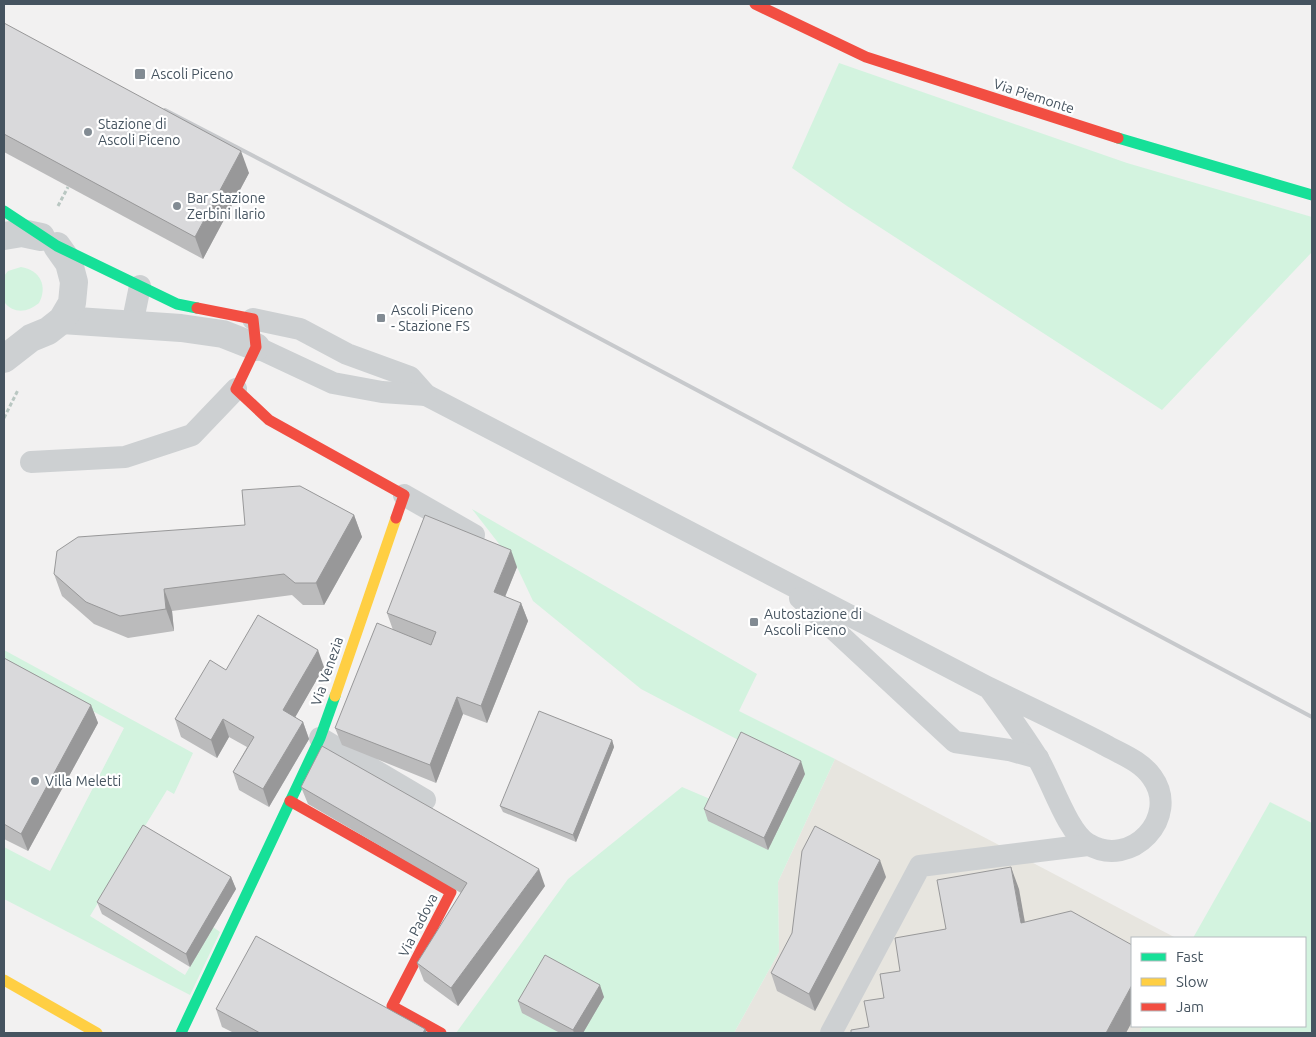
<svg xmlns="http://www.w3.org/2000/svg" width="1316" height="1037" font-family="Ubuntu,sans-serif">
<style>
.commercial{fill:#e7e5df}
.green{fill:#d3f3df}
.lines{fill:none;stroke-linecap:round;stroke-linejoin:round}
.path{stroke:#b9c7c2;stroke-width:3;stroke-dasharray:4 2.5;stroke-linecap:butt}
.lane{stroke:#cdd0d2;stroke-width:22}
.street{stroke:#cdd0d2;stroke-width:28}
.fast{stroke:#16e098;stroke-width:11}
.slow{stroke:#ffcf43;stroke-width:11}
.jam{stroke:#f24e42;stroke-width:11}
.rail{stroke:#c7c9cc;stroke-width:4}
.wall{fill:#bbbbbc}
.shaded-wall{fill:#989899}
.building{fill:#d9d9db;stroke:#989899}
.poi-dot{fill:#828b93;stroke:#fff;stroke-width:2}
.labels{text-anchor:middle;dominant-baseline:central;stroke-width:4.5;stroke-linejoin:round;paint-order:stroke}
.poi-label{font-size:14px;fill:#465460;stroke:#fff;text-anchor:start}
.street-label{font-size:14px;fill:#465460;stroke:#fff}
</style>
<rect width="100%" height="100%" fill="#f2f1f1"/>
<polygon class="commercial" points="835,759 1176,938 1132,938 1132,1026 1143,1026 1139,1033 734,1033 779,952 778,882"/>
<g class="green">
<polygon points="839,63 1127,163 1312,217 1312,252 1162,410 847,206 792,168"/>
<path d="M21,267C40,270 48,286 39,303C27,313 14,314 4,302V276L8,271Z"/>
<polygon points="472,509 757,674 739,711 835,759 778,882 779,952 734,1033 456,1033 568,879 682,787 717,802 746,744 641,689 533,601 517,567"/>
<polygon points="4,650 193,753 174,794 167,790 90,916 185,975 213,927 220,932 190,995 4,899 4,847 50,871 124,728 4,663"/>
<polygon points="1270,802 1312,823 1312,1033 1139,1033 1143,1026 1305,1026 1305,938 1193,938"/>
</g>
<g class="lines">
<g class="path">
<polyline points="58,206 68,187"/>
<polyline points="4,418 18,390"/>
</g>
<g class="lane">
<path d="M253,319L300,329L347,354L410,377L426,395L989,688C1028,707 1067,725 1105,745C1121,754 1141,761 1152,777C1181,817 1131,870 1088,844C1067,832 1051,779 1037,757C1022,733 1006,711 989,688"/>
<polyline points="132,325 140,286"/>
<polyline points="256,347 333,383 382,392 426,395"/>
<polyline points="31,462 125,457 192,435 236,389"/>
<polyline points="404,495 474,535"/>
<polyline points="800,598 955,742 1009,750 1038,758"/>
<polyline points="320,738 425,800"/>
<polyline points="831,1033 920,866 1088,845"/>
</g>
<g class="street">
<polyline points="4,236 22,233 41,237"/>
<polyline points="62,320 181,328 223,334 256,347"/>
<polyline points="4,359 31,338 48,331 62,320 72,303 74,282 69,263 57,246"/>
</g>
<g class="fast">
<polyline points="1118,138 1312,195"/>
<polyline points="4,211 57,246 177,304 197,308"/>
<polyline points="181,1033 320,738 335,696"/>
</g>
<g class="slow">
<polyline points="335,696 396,518"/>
<polyline points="4,980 97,1033"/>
</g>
<g class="jam">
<polyline points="755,4 866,57 1118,138"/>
<polyline points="197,308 253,319 256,347 236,389 269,420 404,495 396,518"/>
<polyline points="290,801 451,892 392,1006 441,1033"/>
</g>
<polyline class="rail" points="165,110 386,225 1312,717"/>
</g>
<g class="wall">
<polygon points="4,23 249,173 203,259 4,152"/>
<polygon points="354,515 362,537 324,605 303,605 292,595 172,611 174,631 128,638 94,624 62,596 54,574"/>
<polygon points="517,567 505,597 521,603 528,621 487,723 463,714 436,783 342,745 335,728 393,630 387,613"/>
<polygon points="4,658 91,705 98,723 28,851 4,839"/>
<polygon points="324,667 295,717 303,722 309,739 269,807 239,790 233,772 247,747 229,737 217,758 181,737 175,719 226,670"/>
<polygon points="612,740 614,747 576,842 503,812 500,806"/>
<polygon points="805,774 768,850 708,821 704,809"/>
<polygon points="301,787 545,886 458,1006 424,981 417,963 461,893 308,804"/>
<polygon points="231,877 236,889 190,967 102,914 97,902"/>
<polygon points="886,877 815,1011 777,991 771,973"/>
<polygon points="604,997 583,1033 560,1033 522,1013 518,1001"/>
<polygon points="216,1009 425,1029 427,1033 234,1033 222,1027"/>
</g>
<g class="shaded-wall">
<polygon points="241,151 249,173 203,259 195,237"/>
<polygon points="354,515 362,537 324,605 316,583"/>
<polygon points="511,550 517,567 500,609 494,592"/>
<polygon points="164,589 172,611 174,631 166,609"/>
<polygon points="521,603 528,621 487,723 481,706"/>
<polygon points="318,650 324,667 289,728 283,710"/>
<polygon points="457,697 463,714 436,783 430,765"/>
<polygon points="91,705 98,723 28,851 21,834"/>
<polygon points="223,719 229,737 217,758 211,740"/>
<polygon points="303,722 309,739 269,807 263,789"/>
<polygon points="612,740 614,747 576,842 573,835"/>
<polygon points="801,761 805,774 768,850 764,838"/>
<polygon points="880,860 886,877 815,1011 809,994"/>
<polygon points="1011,867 1019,889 1029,945 1021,923"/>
<polygon points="539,869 545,886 458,1006 451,988"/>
<polygon points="231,877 236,889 190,967 186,954"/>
<polygon points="600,985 604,997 583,1033 574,1033 573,1030"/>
<polygon points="1132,985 1132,1022 1126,1033 1106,1033"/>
<polygon points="425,1029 427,1033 423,1033"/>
</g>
<g class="building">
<polygon points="4,23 241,151 195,237 4,134"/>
<polygon points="300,486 354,515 316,583 295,583 284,574 164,589 166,609 120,616 86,602 54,574 57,551 78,537 245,525 242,490"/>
<polygon points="425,515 511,550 494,592 521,603 481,706 457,697 430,765 335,728 377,623 431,645 436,632 387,613"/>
<polygon points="258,615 318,650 283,710 303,722 263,789 233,772 254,737 223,719 211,740 175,719 210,660 226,670"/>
<polygon points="4,658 91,705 21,834 4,824"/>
<polygon points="539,711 612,740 573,835 500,806"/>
<polygon points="741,732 801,761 764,838 704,809"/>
<polygon points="322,746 539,869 451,988 417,963 467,883 301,787"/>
<polygon points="143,825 231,877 186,954 97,902"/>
<polygon points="815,826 880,860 809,994 771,973 792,933 802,851"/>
<polygon points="1011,867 1021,923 1071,911 1132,945 1132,985 1106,1033 851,1033 851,1030 869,1027 864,1001 884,998 880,974 900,971 895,938 946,929 937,880"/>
<polygon points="256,936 425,1029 423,1033 260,1033 216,1009"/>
<polygon points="545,955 600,985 573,1030 518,1001"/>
</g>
<g class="poi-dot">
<rect x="134" y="68" width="12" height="12" rx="2.5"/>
<circle cx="88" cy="132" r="5"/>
<circle cx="177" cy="206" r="5"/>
<rect x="376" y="313" width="10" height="10" rx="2.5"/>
<rect x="749" y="617" width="10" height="10" rx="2.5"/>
<circle cx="35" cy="781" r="5"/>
</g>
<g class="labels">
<g class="poi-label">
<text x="151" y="74">Ascoli Piceno</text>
<text x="98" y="124">Stazione di<tspan x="98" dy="16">Ascoli Piceno</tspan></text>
<text x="187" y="198">Bar Stazione<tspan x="187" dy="16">Zerbini Ilario</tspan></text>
<text x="391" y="310">Ascoli Piceno<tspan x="391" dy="16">- Stazione FS</tspan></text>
<text x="764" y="614">Autostazione di<tspan x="764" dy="16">Ascoli Piceno</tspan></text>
<text x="45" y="781">Villa Meletti</text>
</g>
<g class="street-label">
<text transform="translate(1034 96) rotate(18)">Via Piemonte</text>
<text transform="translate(327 671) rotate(-71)">Via Venezia</text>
<text transform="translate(418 925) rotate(-63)">Via Padova</text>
</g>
</g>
<rect width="1316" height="1037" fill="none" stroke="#465460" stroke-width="10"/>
<rect x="1131" y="937" width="175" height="90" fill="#ffffff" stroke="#b5bbbf"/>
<rect x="1141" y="953" width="25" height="8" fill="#16e098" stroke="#b5bbbf"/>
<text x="1176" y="962" font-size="15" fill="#465460">Fast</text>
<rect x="1141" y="978" width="25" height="8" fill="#ffcf43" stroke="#b5bbbf"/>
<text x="1176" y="987" font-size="15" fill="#465460">Slow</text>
<rect x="1141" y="1003" width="25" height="8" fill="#f24e42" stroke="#b5bbbf"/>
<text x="1176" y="1012" font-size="15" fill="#465460">Jam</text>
</svg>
